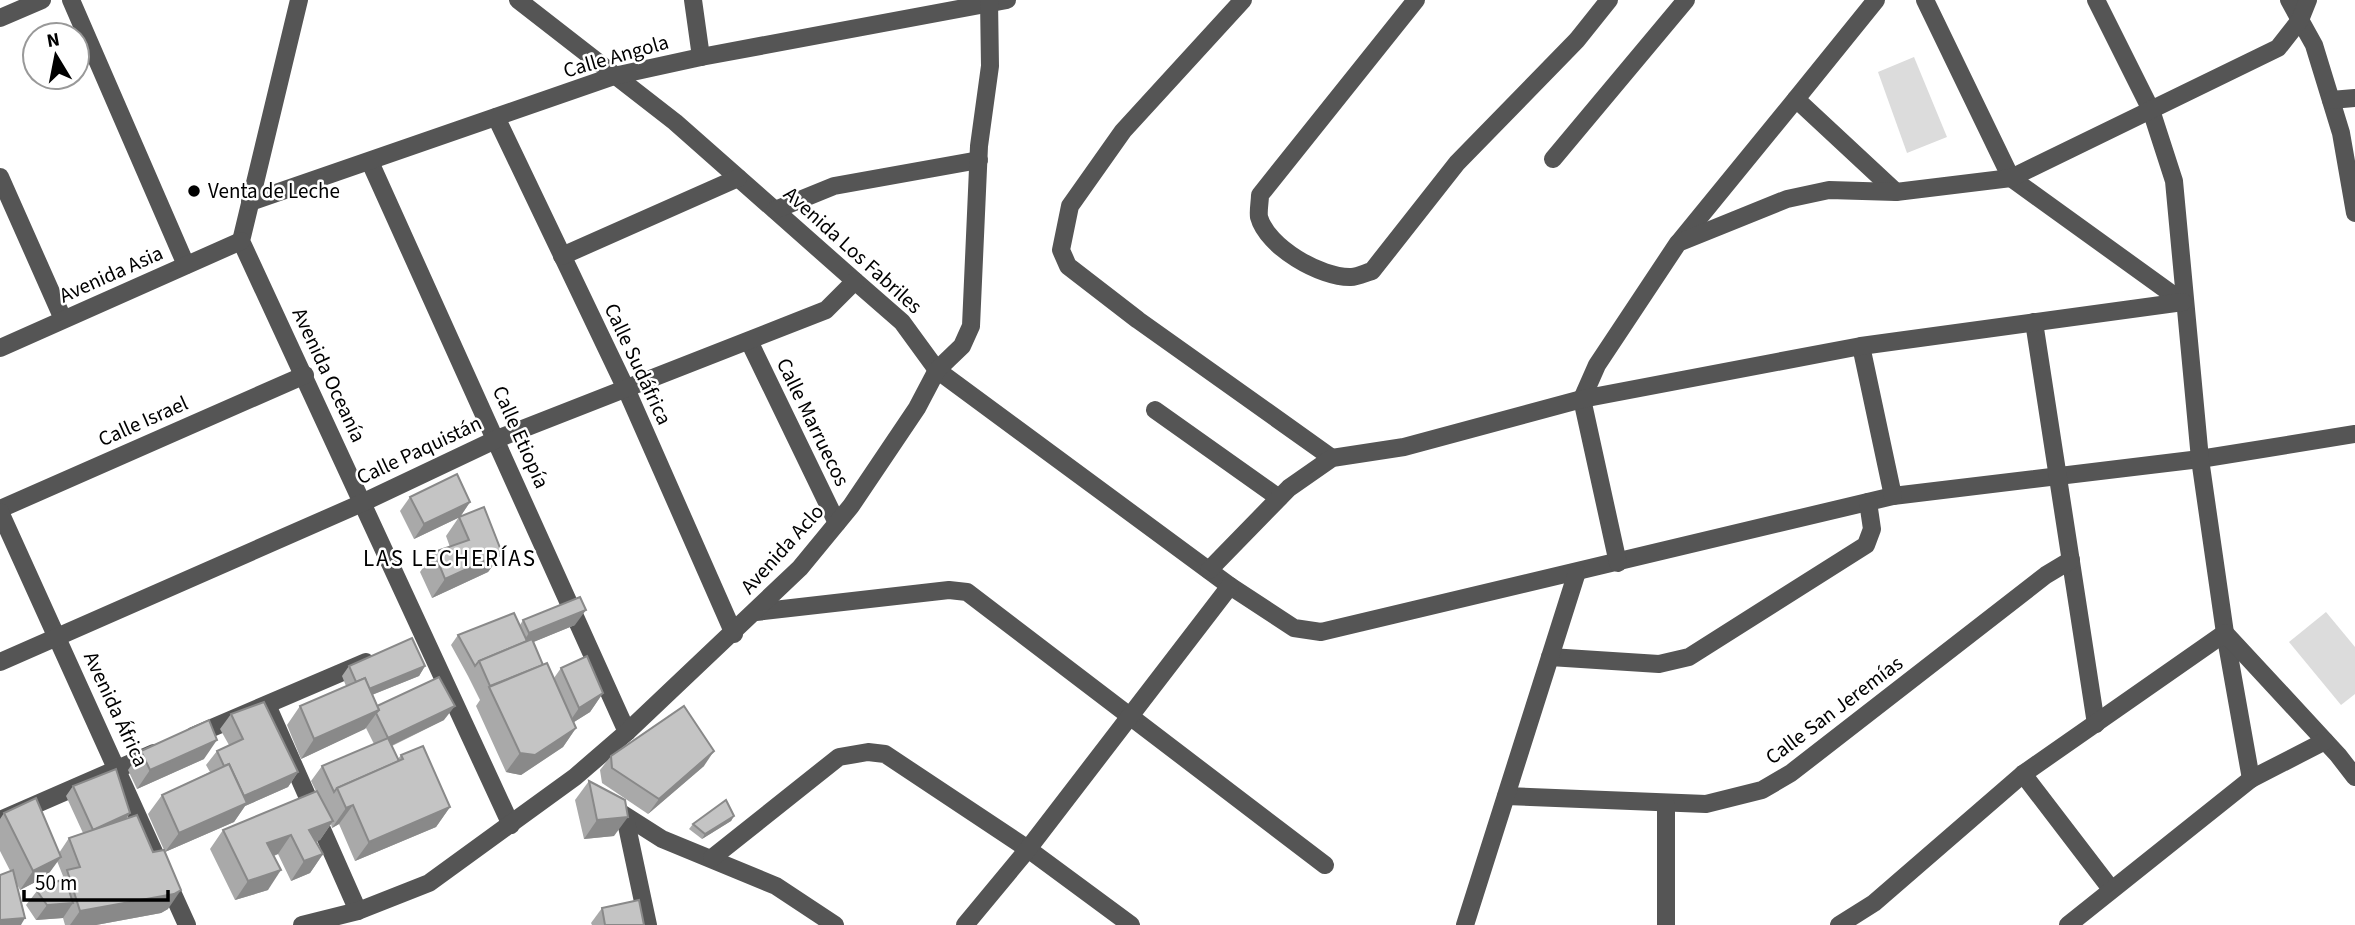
<svg xmlns="http://www.w3.org/2000/svg" width="2355" height="925" font-family="'Source Sans 3',sans-serif">
<style>
.green{fill:#dcdcdc}
.lines{fill:none;stroke-linecap:round;stroke-linejoin:round}
.minor{stroke:#555;stroke-width:18}
.wall{fill:#a9a9a9}
.shaded-wall{fill:#898989}
.building{fill:#c4c4c4;stroke:#898989;stroke-width:2}
.poi-dot{fill:#000;stroke:#fff;stroke-width:2.5}
.labels{text-anchor:middle;dominant-baseline:central;stroke-width:5;stroke-linejoin:round;paint-order:stroke}
.street-label{font-size:21px;fill:#000;stroke:#fff}
.poi-label{font-size:21px;fill:#000;stroke:#fff;text-anchor:start}
.neighbourhood-label{font-size:23px;letter-spacing:2px;fill:#000;stroke:#fff}
</style>
<rect width="100%" height="100%" fill="#fff"/>
<g class="green">
<polygon points="1914,57 1947,137 1907,153 1878,72"/>
<polygon points="2326,612 2355,647 2355,694 2341,705 2289,642"/>
</g>
<g class="lines">
<g class="minor">
<polyline points="71,0 186,265"/>
<polyline points="299,0 241,241 511,825"/>
<polyline points="518,0 675,122 855,281 902,322 937,370 1230,586 1294,628 1321,632 1893,496 2200,459 2355,434"/>
<polyline points="693,0 701,57"/>
<polyline points="1243,0 1123,131 1070,206 1061,250 1068,266 1138,320 1332,458"/>
<path d="M1416,0L1260,195C1260,202 1258,210 1259,217C1267,247 1321,278 1351,277C1358,277 1365,273 1372,271L1457,163L1577,40L1609,0"/>
<polyline points="1925,0 2011,178 2183,302"/>
<polyline points="2096,0 2151,110 2174,181 2200,459 2225,633 2251,779"/>
<polyline points="2289,0 2314,45 2341,133 2355,213"/>
<polyline points="0,18 42,0"/>
<polyline points="1796,99 1876,0"/>
<polyline points="2331,100 2355,98"/>
<polyline points="496,117 627,391 734,634"/>
<polyline points="1553,159 1686,0"/>
<polyline points="370,162 627,732"/>
<polyline points="0,177 63,319"/>
<polyline points="250,202 614,76 701,57 1007,0"/>
<polyline points="775,210 834,186 979,160"/>
<polyline points="1680,241 1796,99 1896,192"/>
<polyline points="562,256 738,178"/>
<polyline points="2034,322 2096,724"/>
<polyline points="749,341 837,523"/>
<polyline points="1861,346 1893,496"/>
<polyline points="0,348 241,241"/>
<polyline points="1155,410 1279,498"/>
<polyline points="0,509 305,375"/>
<polyline points="0,512 187,925"/>
<polyline points="1618,563 1582,399 1597,365 1678,243 1787,199 1829,190 1896,192 2011,178 2278,48 2300,20 2308,0"/>
<polyline points="1209,570 1289,488 1332,458 1404,447 1582,399 1861,346 2183,302"/>
<polyline points="756,612 949,590 967,592 1325,865"/>
<polyline points="1550,657 1659,664 1689,657 1866,545 1872,529 1868,502"/>
<polyline points="0,662 362,503 497,439 826,310 855,281"/>
<polyline points="267,705 358,911"/>
<polyline points="193,736 366,662"/>
<polyline points="2023,774 2111,889"/>
<polyline points="1506,796 1706,804 1762,790 1791,773 2046,575 2071,560"/>
<polyline points="607,804 662,839 776,886 835,925"/>
<polyline points="625,817 648,925"/>
<polyline points="0,820 154,753"/>
<polyline points="712,858 839,757 868,752 885,754 1028,849 1131,925"/>
<polyline points="302,925 358,911 429,883 575,777 627,732 800,568 851,506 917,408 937,370 962,346 971,326 979,146 990,66 989,0"/>
<polyline points="965,925 1028,849 1230,586"/>
<polyline points="1465,925 1577,572"/>
<polyline points="1666,925 1666,805"/>
<polyline points="1839,925 1874,903 2023,774 2225,633 2338,755 2355,777"/>
<polyline points="2068,925 2251,779 2325,741"/>
</g>
</g>
<g class="wall">
<polygon points="410,497 470,502 460,517 414,539 400,511"/>
<polygon points="459,517 502,553 488,572 432,598 420,572 434,552 450,547 446,536"/>
<polygon points="523,620 575,625 533,642 543,665 554,678 561,668 603,693 590,712 574,722 576,728 563,747 521,775 506,772 476,706 480,700 468,676 451,645 458,635 520,625"/>
<polygon points="349,666 425,666 419,676 372,695 377,706 444,720 392,746 398,759 401,755 450,807 436,827 355,861 339,824 332,828 331,824 320,840 316,841 323,854 310,873 291,881 278,854 274,856 268,890 235,900 210,849 223,830 316,791 311,781 322,766 374,744 366,728 301,759 287,725 300,706 346,686 342,676"/>
<polygon points="231,714 298,772 288,787 245,806 234,822 165,852 148,814 162,795 210,772 206,765 217,751 229,745 220,729"/>
<polygon points="141,751 204,759 137,789 128,770"/>
<polygon points="611,756 704,766 648,814 602,783 600,770"/>
<polygon points="589,781 614,836 584,839 575,800"/>
<polygon points="73,786 130,813 126,819 168,909 161,913 96,925 65,925 63,918 36,920 26,905 37,891 60,880 63,876 57,861 47,876 20,890 0,851 0,819 4,813 59,853 69,838 83,833 66,796"/>
<polygon points="734,816 731,821 702,839 689,829 693,824"/>
<polygon points="602,908 644,925 592,925 591,923"/>
</g>
<g class="shaded-wall">
<polygon points="470,502 460,517 414,539 424,524"/>
<polygon points="502,553 488,572 432,598 445,579"/>
<polygon points="586,610 575,625 519,648 529,633"/>
<polygon points="425,666 419,676 354,702 360,692"/>
<polygon points="603,693 590,712 566,727 579,708"/>
<polygon points="455,706 444,720 378,752 388,738"/>
<polygon points="379,710 365,729 301,759 314,739"/>
<polygon points="576,728 563,747 521,775 506,772 520,753"/>
<polygon points="217,740 204,759 137,789 150,770"/>
<polygon points="714,751 704,766 648,814 659,799"/>
<polygon points="298,772 288,787 245,806 234,822 165,852 179,833 240,798"/>
<polygon points="353,805 339,824 332,828 346,808"/>
<polygon points="450,807 436,827 355,861 369,842"/>
<polygon points="130,813 123,823 93,830"/>
<polygon points="734,816 731,821 702,839 705,834"/>
<polygon points="628,817 614,836 584,839 597,820"/>
<polygon points="333,821 320,840 298,848 309,830"/>
<polygon points="291,835 278,854 254,862 267,843"/>
<polygon points="323,854 310,873 291,881 304,861"/>
<polygon points="61,857 47,876 20,890 33,871"/>
<polygon points="281,870 268,890 235,900 248,881"/>
<polygon points="181,890 168,909 161,913 96,925 70,925 80,911"/>
<polygon points="73,903 63,918 36,920 47,905"/>
<polygon points="25,918 21,925 0,925 0,920"/>
</g>
<g class="building">
<polygon points="457,474 470,502 424,524 410,497"/>
<polygon points="484,507 502,553 445,579 434,552 469,540 459,517"/>
<polygon points="580,597 586,610 529,633 523,620"/>
<polygon points="514,613 527,641 479,661 475,666 458,635"/>
<polygon points="412,638 425,666 369,689 365,678 356,682 349,666"/>
<polygon points="532,639 543,665 490,686 479,661"/>
<polygon points="587,656 603,693 579,708 561,668"/>
<polygon points="547,663 576,728 535,755 520,753 489,687"/>
<polygon points="439,677 455,706 388,738 376,713 379,710 377,706"/>
<polygon points="365,678 379,710 314,739 300,706"/>
<polygon points="264,702 298,772 244,796 229,764 224,766 217,751 243,739 231,714"/>
<polygon points="684,706 714,751 659,799 612,768 611,756"/>
<polygon points="209,720 217,740 150,770 141,751"/>
<polygon points="388,738 399,761 337,788 334,792 322,766"/>
<polygon points="423,746 450,807 369,842 353,805 346,808 337,788 403,759 401,755"/>
<polygon points="229,764 247,803 179,833 162,795"/>
<polygon points="116,769 130,813 93,830 73,786"/>
<polygon points="589,781 625,800 628,817 597,820"/>
<polygon points="317,791 333,821 309,830 323,854 304,861 291,835 267,843 281,870 248,881 223,830"/>
<polygon points="36,798 61,857 33,871 4,813"/>
<polygon points="726,800 734,816 705,834 693,824"/>
<polygon points="137,815 153,852 164,850 181,890 174,894 80,911 67,870 80,867 69,838"/>
<polygon points="13,870 25,918 0,920 0,875"/>
<polygon points="65,878 73,903 47,905 37,891"/>
<polygon points="639,900 644,925 605,925 602,908"/>
</g>
<circle class="poi-dot" cx="194" cy="191" r="7"/>
<g class="labels">
<g class="street-label">
<text transform="translate(616 56) rotate(-16)">Calle Angola</text>
<text transform="translate(853 250) rotate(42)">Avenida Los Fabriles</text>
<text transform="translate(111 274) rotate(-24)">Avenida Asia</text>
<text transform="translate(638 364) rotate(65)">Calle Sudáfrica</text>
<text transform="translate(329 375) rotate(65)">Avenida Oceanía</text>
<text transform="translate(143 421) rotate(-24)">Calle Israel</text>
<text transform="translate(813 422) rotate(64)">Calle Marruecos</text>
<text transform="translate(521 437) rotate(66)">Calle Etiopía</text>
<text transform="translate(419 450) rotate(-25)">Calle Paquistán</text>
<text transform="translate(782 549) rotate(-48)">Avenida Aclo</text>
<text transform="translate(116 709) rotate(65)">Avenida África</text>
<text transform="translate(1834 710) rotate(-37)">Calle San Jeremías</text>
</g>
<g class="poi-label">
<text x="208" y="191">Venta de Leche</text>
</g>
<g class="neighbourhood-label">
<text x="450" y="558">LAS LECHERÍAS</text>
</g>
</g>
<g transform="translate(56 56) rotate(350)"><circle r="33" fill="#ffffff" stroke="#999999" stroke-width="2"/>
<path d="M0-5L12 26L0 18L-12 26Z" fill="#000000"/>
<text y="-10" font-size="19" font-weight="bold" text-anchor="middle" fill="#000000">N</text>
</g>
<path d="M24 890v10h144v-10" fill="none" stroke="#000000" stroke-width="3.5"/>
<text x="35" y="890" font-size="21" fill="#000000" stroke="#ffffff" stroke-width="5" paint-order="stroke">50 m</text>
</svg>
